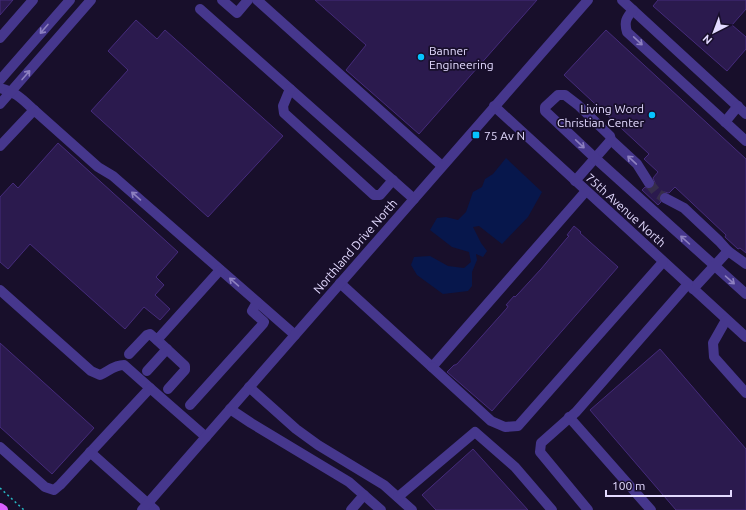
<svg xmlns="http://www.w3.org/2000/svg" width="746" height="510" font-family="Ubuntu,sans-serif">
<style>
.water{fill:#07174c}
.building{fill:#2b1a4e;stroke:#452b7b}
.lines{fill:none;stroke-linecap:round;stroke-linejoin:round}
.minor-tunnel{stroke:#362d4b;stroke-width:10;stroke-dasharray:10 5;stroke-linecap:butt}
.path{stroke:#28b8c4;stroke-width:1.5;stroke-dasharray:2 3;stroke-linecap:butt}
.minor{stroke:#46378d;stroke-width:10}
.major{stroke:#d961ff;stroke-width:10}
.oneway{stroke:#8d80c0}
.poi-dot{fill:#06c4ff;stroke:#180f2b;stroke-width:1.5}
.labels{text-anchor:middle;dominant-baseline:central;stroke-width:3.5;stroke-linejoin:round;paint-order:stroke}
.poi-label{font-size:12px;fill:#e3daff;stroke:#180f2b;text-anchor:start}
.street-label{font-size:12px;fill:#e3daff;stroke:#180f2b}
</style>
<rect width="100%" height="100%" fill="#180f2b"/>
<polygon class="water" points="506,158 542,192 528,217 502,244 479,226 473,227 481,243 487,251 483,257 476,254 477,260 472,272 472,286 468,291 443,294 417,275 411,265 414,257 430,256 448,266 464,268 471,262 469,252 452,247 430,230 437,218 446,217 458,220 466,212 473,192 482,187 485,179 493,174"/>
<g class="building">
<polygon points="0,0 13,0 0,15"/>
<polygon points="315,0 537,0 419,134 346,70 366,45"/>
<polygon points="658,0 746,0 746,9 732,25 746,37 746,49 727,71 653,6"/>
<polygon points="136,20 157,39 165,30 283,136 208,217 91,111 128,70 108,51"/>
<polygon points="606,30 746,159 746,253 740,248 738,249 725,237 726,235 675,187 669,193 664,192 659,195 659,199 661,202 658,205 642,190 645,187 649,189 653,188 655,183 653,178 658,172 644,159 649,154 564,75"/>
<polygon points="58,143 178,252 156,277 164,285 155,295 170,309 160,320 144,307 125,329 30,244 8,269 0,262 0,197 13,183 18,188"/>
<polygon points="574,226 581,232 580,233 618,267 492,411 447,372 454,365 455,365 457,364 507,308 508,306 506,305 514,296 515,297 518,294 541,269 567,238 569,236 567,235"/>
<polygon points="0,343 94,428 52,474 0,427"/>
<polygon points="660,349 746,449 746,510 676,510 590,410"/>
<polygon points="473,449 528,510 436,510 422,495"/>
</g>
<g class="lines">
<polyline class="minor-tunnel" points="649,183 657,193 665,198"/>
<polyline class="path" points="0,488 24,510"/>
<g class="minor">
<polyline points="222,0 237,13 248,0"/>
<polyline points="257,0 442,166"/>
<polyline points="622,0 746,114"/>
<polyline points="200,9 414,199"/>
<path d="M633,10C626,18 624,22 627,32L746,141"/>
<polyline points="0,38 33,0"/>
<polyline points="0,80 70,0"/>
<path d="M0,88C16,92 22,99 34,110"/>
<polyline points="290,89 283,106 284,113 374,195 380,195 393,180"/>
<polyline points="0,104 91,0"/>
<polyline points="494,106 746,337"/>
<polyline points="725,122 738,106"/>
<polyline points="0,146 34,110 98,167 113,176 295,335"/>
<polyline points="575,181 611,140"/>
<polyline points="649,183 637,164 611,140 610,136 578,105 565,95 558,95 545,107 545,111 595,158 746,294"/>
<polyline points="665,198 684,208 719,241 728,251 746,264"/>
<polyline points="340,283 432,367 586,191"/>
<polyline points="693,289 728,251"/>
<path d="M0,290L91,371L100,375C109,371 114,365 124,365L150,388"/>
<polyline points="726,320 713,343 714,357 746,393"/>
<polyline points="157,340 185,366 185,370 168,389"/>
<polyline points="129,354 147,335 150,334 157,340 220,270"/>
<polyline points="432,367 491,421 505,427 518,426 663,262"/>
<polyline points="147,371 167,349"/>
<polyline points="249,387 296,429 318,445 384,485 412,510"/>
<polyline points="190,405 263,324 264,322 252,311 257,302"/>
<polyline points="230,409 251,423 349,482 381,510"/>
<polyline points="569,417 651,510"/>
<polyline points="0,447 45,487 54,490 60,485 150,388 206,437"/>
<polyline points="90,452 155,510"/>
<polyline points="398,497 475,432 515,467 552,510"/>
<polyline points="142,510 588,0"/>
<polyline points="351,510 364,495"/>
<polyline points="588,510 540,452 541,443 576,412 688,284"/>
</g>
<polyline class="major" points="0,508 3,510"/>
</g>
<defs><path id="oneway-shaft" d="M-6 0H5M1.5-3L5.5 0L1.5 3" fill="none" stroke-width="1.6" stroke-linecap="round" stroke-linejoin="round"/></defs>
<g class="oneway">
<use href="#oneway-shaft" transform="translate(44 29) rotate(131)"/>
<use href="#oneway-shaft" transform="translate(638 41) rotate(43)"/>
<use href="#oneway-shaft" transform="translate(26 75) rotate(-49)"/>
<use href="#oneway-shaft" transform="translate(580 144) rotate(43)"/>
<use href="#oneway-shaft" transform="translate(632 160) rotate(-137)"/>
<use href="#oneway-shaft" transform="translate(136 196) rotate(-139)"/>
<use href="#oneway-shaft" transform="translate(685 240) rotate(-138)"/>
<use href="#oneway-shaft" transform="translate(730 280) rotate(41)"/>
<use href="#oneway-shaft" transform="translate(234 282) rotate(-139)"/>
</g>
<g class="poi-dot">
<circle cx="421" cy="57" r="4"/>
<circle cx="652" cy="115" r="4"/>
<rect x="472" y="131" width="8" height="8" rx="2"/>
</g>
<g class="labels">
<g class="poi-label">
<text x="429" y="50">Banner<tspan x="429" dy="14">Engineering</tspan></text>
<text x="644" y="108" text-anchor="end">Living Word<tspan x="644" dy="14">Christian Center</tspan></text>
<text x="484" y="135">75 Av N</text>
</g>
<g class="street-label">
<text transform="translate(626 210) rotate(42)">75th Avenue North</text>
<text transform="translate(355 246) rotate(-49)">Northland Drive North</text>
</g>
</g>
<g transform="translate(714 32) rotate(222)" stroke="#180f2b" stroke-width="3" paint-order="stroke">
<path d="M0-3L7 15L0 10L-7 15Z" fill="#e3daff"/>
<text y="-6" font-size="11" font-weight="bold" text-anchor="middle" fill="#e3daff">N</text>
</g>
<path d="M606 490v6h125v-6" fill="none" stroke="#e3daff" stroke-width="2"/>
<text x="612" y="490" font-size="12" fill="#e3daff" stroke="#180f2b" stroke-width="3" paint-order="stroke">100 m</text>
</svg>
